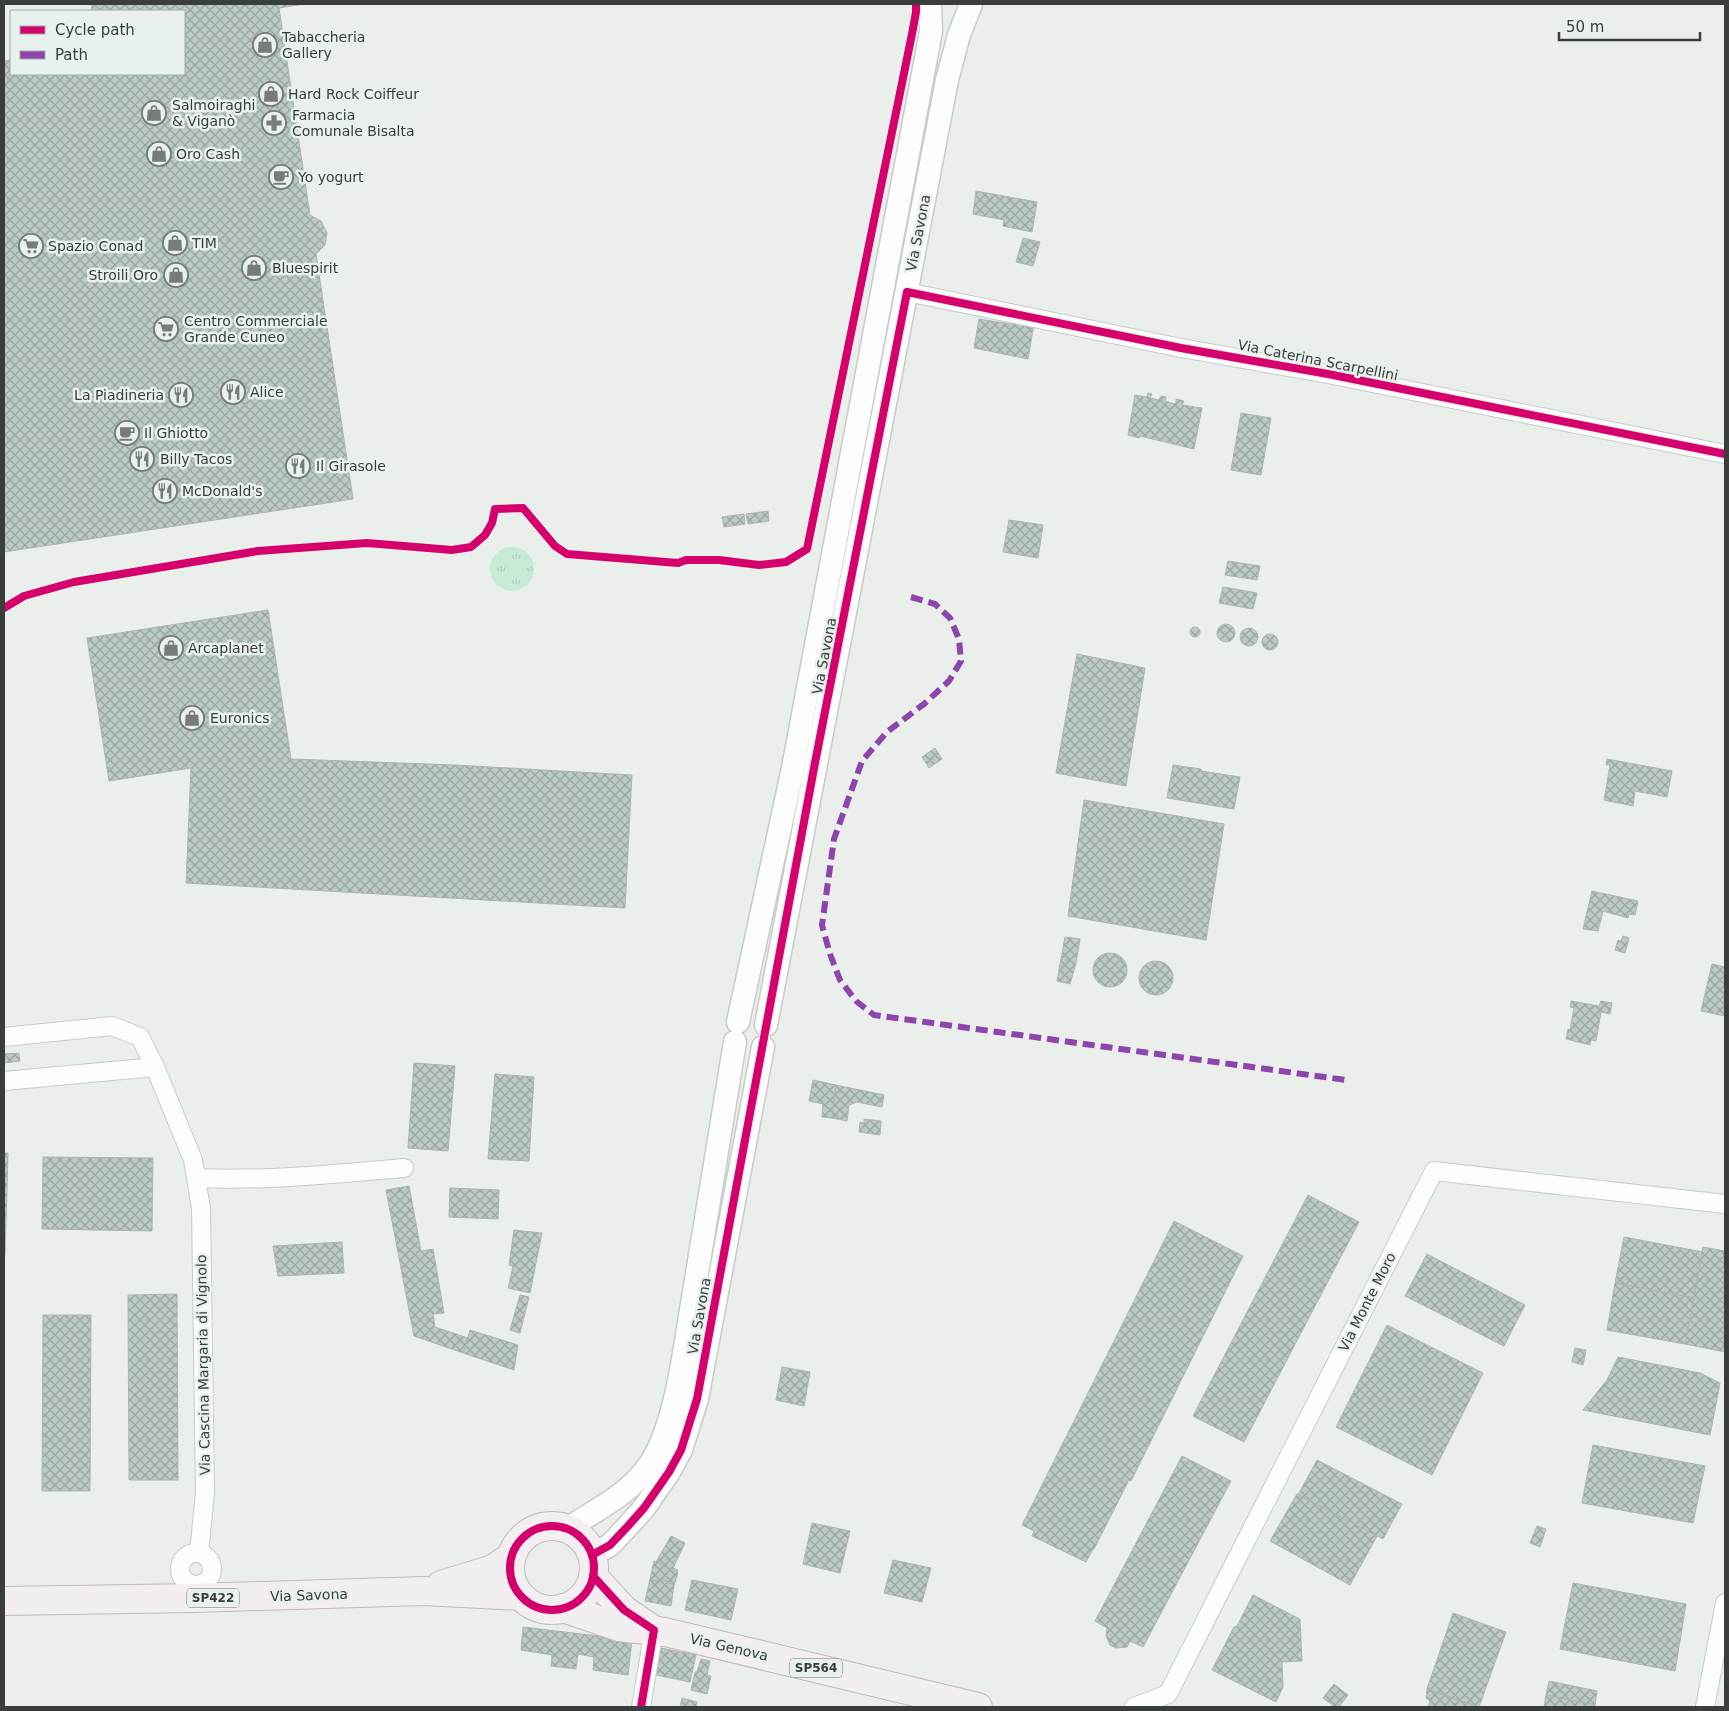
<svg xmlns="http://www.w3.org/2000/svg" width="1729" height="1711" font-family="'DejaVu Sans',sans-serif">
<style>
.grass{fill:url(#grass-tufts)}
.building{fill:url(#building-cross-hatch);stroke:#afb2b1}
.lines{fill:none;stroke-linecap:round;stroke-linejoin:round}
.minor-casing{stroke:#c7cbc9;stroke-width:20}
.tertiary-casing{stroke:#c7cbc9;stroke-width:25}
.primary-casing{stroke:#c1b9bf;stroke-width:30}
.minor{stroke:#fcfdfc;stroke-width:18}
.tertiary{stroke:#fcfdfc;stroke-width:22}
.primary{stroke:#f3eef2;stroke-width:28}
.quiet{stroke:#8e44ad;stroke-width:6;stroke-dasharray:12 6;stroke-linecap:butt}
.cycleway-casing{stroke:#e8f1eb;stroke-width:11}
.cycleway{stroke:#d6006c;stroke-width:8}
.labels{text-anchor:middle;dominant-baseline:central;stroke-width:5;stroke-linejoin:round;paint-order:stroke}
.shield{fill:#e8f1eb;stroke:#6e7370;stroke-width:1}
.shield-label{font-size:12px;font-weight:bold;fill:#393d3b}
.poi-label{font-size:14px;fill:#393d3b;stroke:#e8f1eb;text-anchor:start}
.street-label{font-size:14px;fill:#393d3b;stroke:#e8f1eb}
</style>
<defs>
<pattern id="grass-tufts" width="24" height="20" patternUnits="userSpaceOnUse" patternTransform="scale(1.25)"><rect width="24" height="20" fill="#c8ebd8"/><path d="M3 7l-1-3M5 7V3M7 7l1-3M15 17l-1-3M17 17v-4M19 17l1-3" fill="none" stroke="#adcaba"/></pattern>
<pattern id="building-cross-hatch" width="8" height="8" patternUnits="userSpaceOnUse" patternTransform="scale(1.25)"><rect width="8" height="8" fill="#bbcac2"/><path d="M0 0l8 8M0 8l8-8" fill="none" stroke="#99a59f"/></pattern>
</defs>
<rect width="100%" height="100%" fill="#eaefec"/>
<circle class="grass" cx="512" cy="569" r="22"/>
<g class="building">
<polygon points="91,4 304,4 279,8 310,215 321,221 327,233 325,245 316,254 353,499 4,552 4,61 11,60 11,74 184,74 184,11 92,11"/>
<polygon points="976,191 1037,202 1032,232 1003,226 1004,220 973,214"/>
<polygon points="1023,238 1040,242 1033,266 1016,262"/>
<polygon points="979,319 1011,324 1012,319 1034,324 1028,359 974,348"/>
<polygon points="1148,393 1152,394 1150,398 1159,400 1161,396 1166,397 1165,401 1176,404 1176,399 1184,401 1182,405 1202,408 1194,449 1140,436 1139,438 1128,435 1135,395 1147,397"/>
<polygon points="1241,413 1271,418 1261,475 1231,470"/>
<polygon points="768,511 769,521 748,524 746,514"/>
<polygon points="744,514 745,524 724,527 722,517"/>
<polygon points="1009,520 1043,525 1038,558 1003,552"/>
<polygon points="1228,561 1260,566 1257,580 1225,575"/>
<polygon points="1223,587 1257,593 1253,609 1219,603"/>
<polygon points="268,610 291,759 455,765 632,775 625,908 186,883 191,768 109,781 87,638"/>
<circle cx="1226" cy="633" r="9"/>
<circle cx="1195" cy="632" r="5"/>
<circle cx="1249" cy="637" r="9"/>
<circle cx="1270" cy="642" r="8"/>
<polygon points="1077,654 1145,668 1126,786 1056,773"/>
<polygon points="935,748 942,759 929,768 922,757"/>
<polygon points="1607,759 1672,771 1667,797 1635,791 1633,806 1604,800 1610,765 1606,765"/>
<polygon points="1173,765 1201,769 1201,771 1240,777 1234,809 1167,798"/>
<polygon points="1084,800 1224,824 1206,940 1068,916"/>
<polygon points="1592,891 1638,901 1635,915 1629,914 1628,918 1603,911 1598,931 1583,929"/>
<polygon points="1623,936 1629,938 1625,953 1615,950 1618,940 1621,941"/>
<polygon points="1065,937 1080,939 1076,963 1070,984 1057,981"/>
<circle cx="1110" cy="970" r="17"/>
<circle cx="1156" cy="978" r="17"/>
<polygon points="1712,964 1725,967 1725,1016 1701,1011"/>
<polygon points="1571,1001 1599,1006 1601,1001 1612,1003 1610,1014 1601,1012 1596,1041 1591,1040 1590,1045 1566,1039 1568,1029 1570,1030 1574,1008 1570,1007"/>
<polygon points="19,1053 20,1061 4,1063 4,1054"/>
<polygon points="414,1063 455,1066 448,1151 408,1148"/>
<polygon points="495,1074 534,1077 529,1161 488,1159"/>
<polygon points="813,1080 836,1085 832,1118 822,1117 823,1104 809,1101"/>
<polygon points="836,1085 884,1095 882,1107 857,1102 849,1105 847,1121 832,1118"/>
<polygon points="864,1119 881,1121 880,1135 859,1132 860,1122 864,1123"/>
<polygon points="4,1153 8,1153 5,1256 4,1256"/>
<polygon points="43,1157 153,1158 152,1231 42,1229"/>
<polygon points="409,1186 421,1251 433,1249 444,1313 433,1314 435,1327 468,1338 463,1353 414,1336 386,1190"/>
<polygon points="450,1188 499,1190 498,1219 449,1217"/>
<polygon points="1308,1195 1359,1222 1244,1442 1193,1416"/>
<polygon points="1174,1221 1243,1256 1131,1481 1129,1480 1094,1549 1093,1549 1086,1562 1032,1536 1034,1531 1022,1525"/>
<polygon points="514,1230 542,1233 530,1293 508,1288 513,1266 509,1265"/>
<polygon points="1624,1237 1703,1252 1694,1298 1615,1283"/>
<polygon points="342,1242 344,1273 278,1276 273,1246"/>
<polygon points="1703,1247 1725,1251 1725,1352 1685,1344"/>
<polygon points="1427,1254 1525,1305 1504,1346 1405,1296"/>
<polygon points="1615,1283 1694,1298 1685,1344 1607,1330"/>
<polygon points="177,1294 178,1480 129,1480 128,1295"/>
<polygon points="520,1295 529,1297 520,1333 510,1330"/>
<polygon points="43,1315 91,1315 90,1491 42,1491"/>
<polygon points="1387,1325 1483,1373 1432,1475 1336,1427"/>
<polygon points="470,1330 518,1345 514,1370 463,1353"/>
<polygon points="1575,1348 1586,1350 1583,1365 1572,1362"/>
<polygon points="1618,1357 1700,1373 1720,1383 1710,1435 1583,1410 1607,1380"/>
<polygon points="782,1367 810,1372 804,1406 776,1400"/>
<polygon points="1593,1445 1705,1466 1693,1523 1582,1503"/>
<polygon points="1182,1456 1231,1481 1143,1647 1130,1641 1127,1647 1116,1648 1110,1645 1106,1636 1107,1628 1095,1621"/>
<polygon points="1317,1460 1402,1504 1383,1539 1298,1495"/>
<polygon points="1297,1494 1377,1536 1350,1585 1270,1541"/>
<polygon points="812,1523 850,1531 840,1573 803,1564"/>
<polygon points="1537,1526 1546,1529 1540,1547 1530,1543"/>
<polygon points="671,1536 685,1543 673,1568 678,1570 677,1572 656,1562"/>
<polygon points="893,1560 931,1568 922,1602 884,1593"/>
<polygon points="654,1561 678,1573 674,1585 658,1578 657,1582 650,1579"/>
<polygon points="658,1578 674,1585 671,1606 645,1601 650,1579 657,1582"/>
<polygon points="692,1580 738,1589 731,1620 685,1610"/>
<polygon points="1573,1583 1686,1604 1675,1671 1560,1649"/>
<polygon points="1253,1595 1300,1619 1302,1661 1282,1662 1283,1687 1276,1702 1212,1670 1234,1627 1237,1626"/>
<polygon points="1453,1613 1506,1632 1479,1707 1427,1689"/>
<polygon points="523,1627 632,1640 628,1675 593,1670 594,1657 578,1654 576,1669 551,1666 552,1655 521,1650"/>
<polygon points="661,1648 696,1655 690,1682 656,1675"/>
<polygon points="701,1659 710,1661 707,1675 711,1676 707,1694 691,1690 695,1672 697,1672"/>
<polygon points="1549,1681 1597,1691 1595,1705 1546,1695"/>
<polygon points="1334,1684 1348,1695 1339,1707 1335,1707 1323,1698"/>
<polygon points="1427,1689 1477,1707 1428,1707 1430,1701 1426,1698"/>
<polygon points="1546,1695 1595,1705 1594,1707 1544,1707"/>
<polygon points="682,1698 697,1702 696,1707 680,1707"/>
</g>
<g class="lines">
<defs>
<g id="minor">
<polyline points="907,292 1181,348 1328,374 1725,454"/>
<polyline points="4,1037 112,1026 140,1037 155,1067 193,1160 201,1208 205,1493 199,1553"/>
<polyline points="4,1081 155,1067"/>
<path d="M197,1178C266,1181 335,1174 404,1168"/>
<circle cx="196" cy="1569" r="16"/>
<polyline points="641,1707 654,1630"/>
<polyline points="1134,1707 1168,1694 1434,1171 1725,1204"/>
<polyline points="1705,1707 1725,1603"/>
</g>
<g id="tertiary">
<polyline points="738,1022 793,768 931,31 930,4"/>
<polyline points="766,1025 947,80 959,35 971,4"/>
<path d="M567,1529C597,1509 629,1495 650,1464C676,1425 684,1350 692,1304C707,1216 721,1129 735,1042"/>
<polyline points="592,1555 610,1545 628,1526 644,1508 669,1472 681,1450 697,1399 763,1047"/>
</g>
<g id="primary">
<circle cx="552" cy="1568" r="42"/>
<polyline points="593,1576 624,1610 652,1629"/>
<polyline points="441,1585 493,1569 511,1557"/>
<polyline points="4,1601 194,1598 423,1591 521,1596"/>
<polyline points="563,1608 619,1627 665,1632 978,1707"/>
</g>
</defs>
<use href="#minor" class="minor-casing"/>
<use href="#tertiary" class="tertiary-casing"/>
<use href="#primary" class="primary-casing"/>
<use href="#minor" class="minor"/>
<use href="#tertiary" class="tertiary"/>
<use href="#primary" class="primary"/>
<polyline class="quiet" points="911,597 935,604 950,618 959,639 961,661 949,681 924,704 887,732 862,761 834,839 822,925 830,954 840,980 856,1001 874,1015 1346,1080"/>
<defs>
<g id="cycleway">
<polyline points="4,608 24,596 74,582 258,551 367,543 452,550 471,547 485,535 492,523 495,509 523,508 555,546 567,554 678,563 686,560 719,560 759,565 786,562 807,549 912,34 916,12 916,4"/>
<circle cx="552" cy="1568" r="42"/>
<polyline points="592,1555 610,1545 628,1526 644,1508 669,1472 681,1450 697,1399 814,768 907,292 1181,348 1328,374 1725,454"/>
<polyline points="593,1576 624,1610 654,1630 641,1707"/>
</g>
</defs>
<use href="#cycleway" class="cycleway-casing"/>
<use href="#cycleway" class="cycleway"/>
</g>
<defs>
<symbol id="shop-ring" viewBox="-11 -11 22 22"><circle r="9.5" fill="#e8f1eb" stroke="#777b79" stroke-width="1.5"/><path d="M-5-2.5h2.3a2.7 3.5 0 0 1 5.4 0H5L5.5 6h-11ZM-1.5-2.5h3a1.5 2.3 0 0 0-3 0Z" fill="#777b79"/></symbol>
<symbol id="pharmacy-ring" viewBox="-11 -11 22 22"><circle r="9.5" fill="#e8f1eb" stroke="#777b79" stroke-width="1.5"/><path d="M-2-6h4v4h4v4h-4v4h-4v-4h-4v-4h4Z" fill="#777b79"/></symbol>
<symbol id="cafe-ring" viewBox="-11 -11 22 22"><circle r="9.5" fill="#e8f1eb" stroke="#777b79" stroke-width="1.5"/><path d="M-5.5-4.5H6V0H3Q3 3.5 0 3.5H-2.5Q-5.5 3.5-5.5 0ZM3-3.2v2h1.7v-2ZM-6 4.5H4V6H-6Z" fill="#777b79"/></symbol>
<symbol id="supermarket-ring" viewBox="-11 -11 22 22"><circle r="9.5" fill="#e8f1eb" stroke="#777b79" stroke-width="1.5"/><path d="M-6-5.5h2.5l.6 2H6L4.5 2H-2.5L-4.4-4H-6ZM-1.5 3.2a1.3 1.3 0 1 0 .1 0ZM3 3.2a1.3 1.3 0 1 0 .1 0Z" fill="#777b79"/></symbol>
<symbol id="restaurant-ring" viewBox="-11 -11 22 22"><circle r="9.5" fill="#e8f1eb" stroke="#777b79" stroke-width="1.5"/><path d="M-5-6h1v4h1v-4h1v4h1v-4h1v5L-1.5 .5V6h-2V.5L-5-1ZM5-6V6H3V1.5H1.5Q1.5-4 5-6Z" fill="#777b79"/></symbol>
</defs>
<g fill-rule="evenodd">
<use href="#shop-ring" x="251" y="31" width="28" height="28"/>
<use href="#shop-ring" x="257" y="80" width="28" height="28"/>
<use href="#shop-ring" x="140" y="99" width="28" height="28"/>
<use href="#pharmacy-ring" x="260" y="109" width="28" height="28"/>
<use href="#shop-ring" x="145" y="140" width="28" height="28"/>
<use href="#cafe-ring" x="267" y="163" width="28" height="28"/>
<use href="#shop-ring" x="161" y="229" width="28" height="28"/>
<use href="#supermarket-ring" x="17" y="232" width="28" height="28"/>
<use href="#shop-ring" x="240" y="254" width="28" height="28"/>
<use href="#shop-ring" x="162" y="261" width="28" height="28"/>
<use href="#supermarket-ring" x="152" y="315" width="28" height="28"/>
<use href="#restaurant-ring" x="219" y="378" width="28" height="28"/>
<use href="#restaurant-ring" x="167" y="381" width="28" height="28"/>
<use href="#cafe-ring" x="113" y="419" width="28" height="28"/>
<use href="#restaurant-ring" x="128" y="445" width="28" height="28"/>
<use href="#restaurant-ring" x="284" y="452" width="28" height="28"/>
<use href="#restaurant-ring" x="151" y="477" width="28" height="28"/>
<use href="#shop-ring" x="157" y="634" width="28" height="28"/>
<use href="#shop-ring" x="178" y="704" width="28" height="28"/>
</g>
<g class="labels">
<g class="shield">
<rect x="187" y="1588.5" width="52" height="19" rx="4"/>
<rect x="790" y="1658.5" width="52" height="19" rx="4"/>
</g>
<g class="shield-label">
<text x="213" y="1598">SP422</text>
<text x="816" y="1668">SP564</text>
</g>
<g class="poi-label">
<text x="282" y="37">Tabaccheria<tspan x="282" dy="16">Gallery</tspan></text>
<text x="288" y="94">Hard Rock Coiffeur</text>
<text x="172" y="105">Salmoiraghi<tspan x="172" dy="16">&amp; Viganò</tspan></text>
<text x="292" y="115">Farmacia<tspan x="292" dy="16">Comunale Bisalta</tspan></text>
<text x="176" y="154">Oro Cash</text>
<text x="298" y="177">Yo yogurt</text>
<text x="192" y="243">TIM</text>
<text x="48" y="246">Spazio Conad</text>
<text x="272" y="268">Bluespirit</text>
<text x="158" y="275" text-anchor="end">Stroili Oro</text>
<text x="184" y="321">Centro Commerciale<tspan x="184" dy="16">Grande Cuneo</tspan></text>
<text x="250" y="392">Alice</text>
<text x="164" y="395" text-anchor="end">La Piadineria</text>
<text x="144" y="433">Il Ghiotto</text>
<text x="160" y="459">Billy Tacos</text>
<text x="316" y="466">Il Girasole</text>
<text x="182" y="491">McDonald's</text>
<text x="188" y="648">Arcaplanet</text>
<text x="210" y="718">Euronics</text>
</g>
<g class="street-label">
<text transform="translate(918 233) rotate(-79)">Via Savona</text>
<text transform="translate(1318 360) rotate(11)">Via Caterina Scarpellini</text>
<text transform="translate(824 656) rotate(-79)">Via Savona</text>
<text transform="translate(1367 1302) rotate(-63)">Via Monte Moro</text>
<text transform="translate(699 1316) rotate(-80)">Via Savona</text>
<text transform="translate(203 1365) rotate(-91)">Via Cascina Margaria di Vignolo</text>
<text transform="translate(309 1595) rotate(-2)">Via Savona</text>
<text transform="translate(729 1647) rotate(13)">Via Genova</text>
</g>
</g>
<rect width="1729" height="1711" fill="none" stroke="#393d3b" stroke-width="10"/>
<rect x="10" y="10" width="175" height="65" fill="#e8f1eb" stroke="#a2a9a5"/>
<rect x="20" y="26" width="25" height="8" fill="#d6006c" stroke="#a2a9a5"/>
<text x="55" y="35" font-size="15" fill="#393d3b">Cycle path</text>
<rect x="20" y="51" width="25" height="8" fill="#8e44ad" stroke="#a2a9a5"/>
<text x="55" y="60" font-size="15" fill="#393d3b">Path</text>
<path d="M1559 32v8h141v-8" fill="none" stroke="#393d3b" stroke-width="2.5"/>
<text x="1566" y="32" font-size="15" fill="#393d3b" stroke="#e8f1eb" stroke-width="4" paint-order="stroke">50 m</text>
</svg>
